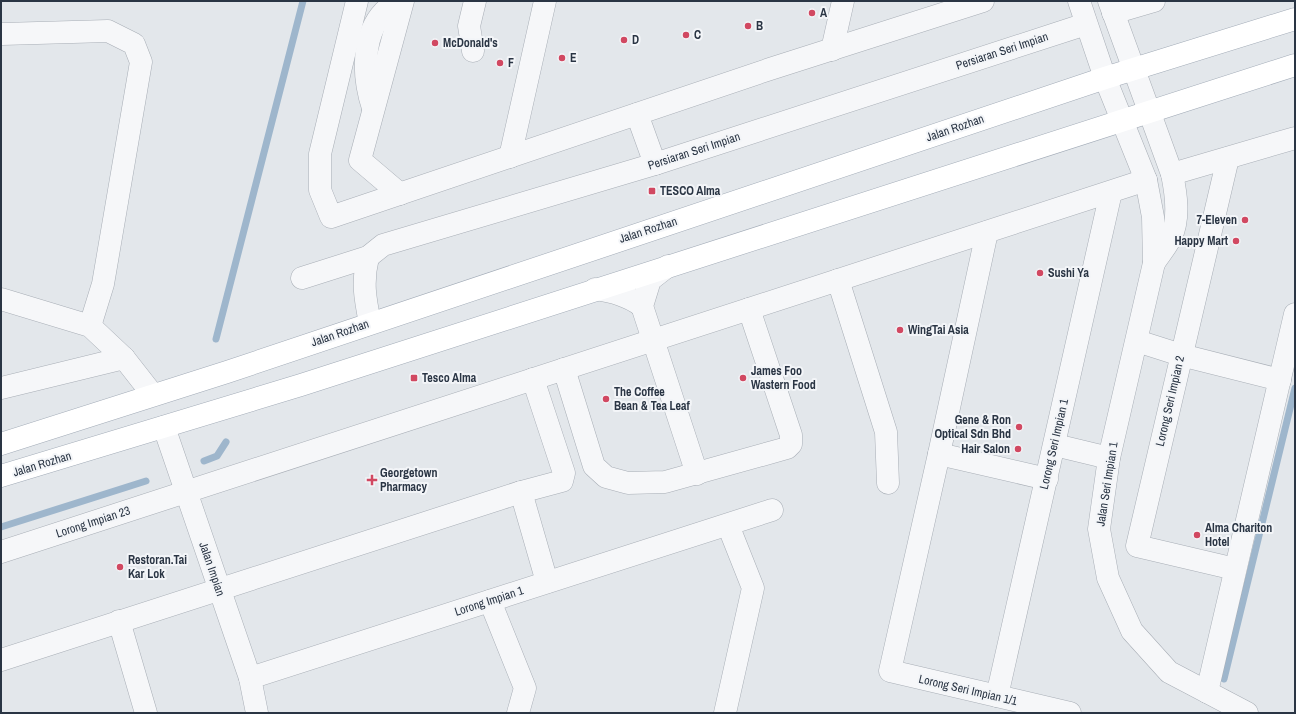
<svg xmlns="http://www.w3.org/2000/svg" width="1296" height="714" font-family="'Archivo Narrow',sans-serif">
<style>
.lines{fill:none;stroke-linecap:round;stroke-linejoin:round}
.stream{stroke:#9eb6cc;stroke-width:7}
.minor-casing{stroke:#a8aeb6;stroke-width:23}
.major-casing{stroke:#a2abb7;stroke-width:23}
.minor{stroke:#f6f7f9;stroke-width:22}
.major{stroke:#fff;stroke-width:22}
.poi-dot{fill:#d14861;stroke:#f3f5f8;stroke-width:1.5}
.labels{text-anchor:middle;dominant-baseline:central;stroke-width:4;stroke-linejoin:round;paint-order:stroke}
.poi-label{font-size:12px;font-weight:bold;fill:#2a3544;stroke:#f3f5f8;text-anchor:start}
.street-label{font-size:12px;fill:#2a3544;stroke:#f3f5f8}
</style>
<rect width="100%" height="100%" fill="#e3e7eb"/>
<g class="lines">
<g class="stream">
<polyline points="216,339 303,1"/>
<polyline points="204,461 217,456 226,442"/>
<polyline points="1,527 146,481"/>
<polyline points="1224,679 1295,388"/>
</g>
<defs>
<g id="minor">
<polyline points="357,1 320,154 320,190 331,217 770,69 983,1"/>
<polyline points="1079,1 1105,78 1146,180 1153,217 1154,263 1109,458 1099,529 1108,578 1132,631 1169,672 1247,713"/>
<path d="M1109,1L1172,174C1176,193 1180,218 1171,237C1167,246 1159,255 1154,263"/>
<polyline points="1113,13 1154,1"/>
<polyline points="2,34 108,31 134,44 141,62 103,284 90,326"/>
<polyline points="832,50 843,1"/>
<polyline points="473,51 469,26 475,1"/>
<path d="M373,108C361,72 361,20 399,1"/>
<polyline points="637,114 655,164"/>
<polyline points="510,157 545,1"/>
<polyline points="1228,158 1137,546 1235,569"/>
<polyline points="1172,174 1295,138"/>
<polyline points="400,194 360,160 403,1"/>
<polyline points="987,232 939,454 890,671 1070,713"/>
<path d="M368,257C362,282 365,298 370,323"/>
<polyline points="668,266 650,280 642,306 697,474"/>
<polyline points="302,278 368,257 383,245 655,164 1086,24"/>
<polyline points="838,280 886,432 888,483"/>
<path d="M595,289C613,292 627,295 642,306"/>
<polyline points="1,299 90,326 124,358 153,395"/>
<polyline points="1137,341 1181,355 1280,380"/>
<polyline points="564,369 594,466 606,477 628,483 665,482 787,448 791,444 791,435 749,309"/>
<polyline points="1,388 124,358"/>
<polyline points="164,427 250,678 257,713"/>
<polyline points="1055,445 1109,458"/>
<polyline points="939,454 1047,479"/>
<polyline points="521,492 547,582"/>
<polyline points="1,552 1146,180"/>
<polyline points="490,601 525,688 518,713"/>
<polyline points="119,621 146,713"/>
<polyline points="1,660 521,492 562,481 564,473 533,379"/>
<polyline points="250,678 772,510"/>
<polyline points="1207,692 1295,314"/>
<polyline points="997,696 1111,192"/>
<polyline points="725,713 753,588 728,525"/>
</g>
<g id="major">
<polyline points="1,444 227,372 1105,78 1295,19"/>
<polyline points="1,476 301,385 1295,65"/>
</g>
</defs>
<use href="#minor" class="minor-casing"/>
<use href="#major" class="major-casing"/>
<use href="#minor" class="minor"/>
<use href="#major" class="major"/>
</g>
<g class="poi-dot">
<circle cx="812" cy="13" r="4"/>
<circle cx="748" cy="26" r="4"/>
<circle cx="686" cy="35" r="4"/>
<circle cx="624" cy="40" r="4"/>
<circle cx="435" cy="43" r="4"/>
<circle cx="562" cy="58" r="4"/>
<circle cx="500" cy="63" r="4"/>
<rect x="648" y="187" width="8" height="8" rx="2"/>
<circle cx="1245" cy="220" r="4"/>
<circle cx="1236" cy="241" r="4"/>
<circle cx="1040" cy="273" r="4"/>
<circle cx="900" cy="330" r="4"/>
<rect x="410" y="374" width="8" height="8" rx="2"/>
<circle cx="743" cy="378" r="4"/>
<circle cx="606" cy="399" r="4"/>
<circle cx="1019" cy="427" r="4"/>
<circle cx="1018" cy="449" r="4"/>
<path d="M370 474h4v4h4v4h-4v4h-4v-4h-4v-4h4z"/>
<circle cx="1197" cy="535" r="4"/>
<circle cx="120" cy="567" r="4"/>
</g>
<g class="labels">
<g class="poi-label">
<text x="820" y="13">A</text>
<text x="756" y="26">B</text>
<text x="694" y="35">C</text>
<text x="632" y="40">D</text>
<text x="443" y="43">McDonald's</text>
<text x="570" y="58">E</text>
<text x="508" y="63">F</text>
<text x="660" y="191">TESCO Alma</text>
<text x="1237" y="220" text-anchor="end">7-Eleven</text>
<text x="1228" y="241" text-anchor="end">Happy Mart</text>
<text x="1048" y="273">Sushi Ya</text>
<text x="908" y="330">WingTai Asia</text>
<text x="751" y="371">James Foo<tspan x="751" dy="14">Wastern Food</tspan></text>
<text x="422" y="378">Tesco Alma</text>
<text x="614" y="392">The Coffee<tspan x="614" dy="14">Bean &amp; Tea Leaf</tspan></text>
<text x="1011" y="420" text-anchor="end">Gene &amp; Ron<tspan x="1011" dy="14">Optical Sdn Bhd</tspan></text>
<text x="1010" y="449" text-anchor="end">Hair Salon</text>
<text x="380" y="473">Georgetown<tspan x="380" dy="14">Pharmacy</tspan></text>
<text x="1205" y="528">Alma Chariton<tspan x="1205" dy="14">Hotel</tspan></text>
<text x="128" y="560">Restoran.Tai<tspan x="128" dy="14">Kar Lok</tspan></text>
</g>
<g class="street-label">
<text transform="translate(1002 51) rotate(-18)">Persiaran Seri Impian</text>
<text transform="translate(955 128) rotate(-19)">Jalan Rozhan</text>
<text transform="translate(694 151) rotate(-18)">Persiaran Seri Impian</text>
<text transform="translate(648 230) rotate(-18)">Jalan Rozhan</text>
<text transform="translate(340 333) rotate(-19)">Jalan Rozhan</text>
<text transform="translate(1170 401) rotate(-77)">Lorong Seri Impian 2</text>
<text transform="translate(1054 444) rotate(-77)">Lorong Seri Impian 1</text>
<text transform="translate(42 464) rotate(-17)">Jalan Rozhan</text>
<text transform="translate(1107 484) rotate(-81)">Jalan Seri Impian 1</text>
<text transform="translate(93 522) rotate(-18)">Lorong Impian 23</text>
<text transform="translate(212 569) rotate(71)">Jalan Impian</text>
<text transform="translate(489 601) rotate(-18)">Lorong Impian 1</text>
<text transform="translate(968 690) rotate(13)">Lorong Seri Impian 1/1</text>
</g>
</g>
<rect width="1296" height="714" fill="none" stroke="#2a3544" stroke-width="4"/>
</svg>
